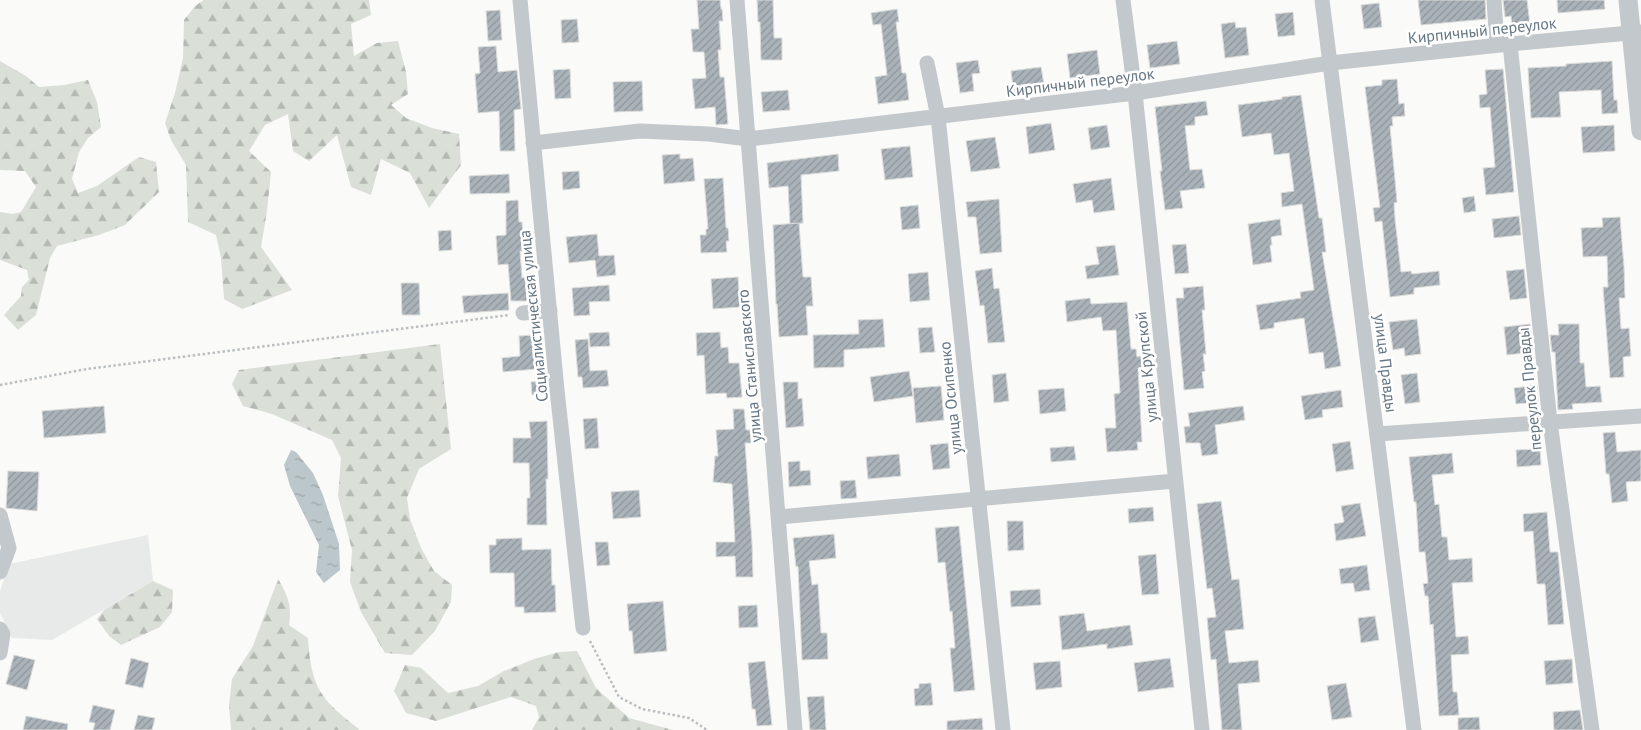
<svg xmlns="http://www.w3.org/2000/svg" width="1641" height="730" font-family="'PT Sans',sans-serif">
<style>
.built{fill:#e8e9e9}
.forest{fill:url(#forest-firs)}
.water{fill:url(#water-ripples)}
.building{fill:url(#building-hatch);stroke:#dcdcda}
.lines{fill:none;stroke-linecap:round;stroke-linejoin:round}
.path{stroke:#bbbfc2;stroke-width:2.5;stroke-dasharray:2.5 2.5;stroke-linecap:butt}
.minor{stroke:#c3c8cc;stroke-width:15}
.tertiary{stroke:#c3c8cc;stroke-width:19}
.labels{text-anchor:middle;dominant-baseline:central;stroke-width:5;stroke-linejoin:round;paint-order:stroke}
.street-label{font-size:16px;fill:#657683;stroke:#fff}
</style>
<defs>
<pattern id="forest-firs" width="22" height="20" patternUnits="userSpaceOnUse" patternTransform="scale(1.25)"><rect width="22" height="20" fill="#dadfd7"/><path d="M5 1l3.5 6h-7zM16 11l3.5 6h-7z" fill="#b4b9b4"/></pattern>
<pattern id="water-ripples" width="26" height="14" patternUnits="userSpaceOnUse" patternTransform="scale(1.25)"><rect width="26" height="14" fill="#bbc7cb"/><path d="M2 4q2-2 4 0t4 0M15 11q2-2 4 0t4 0" fill="none" stroke="#9ca6aa"/></pattern>
<pattern id="building-hatch" width="6" height="6" patternUnits="userSpaceOnUse" patternTransform="scale(1.25)"><rect width="6" height="6" fill="#aab3b9"/><path d="M-1 1l2-2M0 6l6-6M5 7l2-2" fill="none" stroke="#8e969c"/></pattern>
</defs>
<rect width="100%" height="100%" fill="#fafaf8"/>
<polygon class="built" points="148,535 153,581 52,640 12,638 0,613 0,591 9,564"/>
<g class="forest">
<polygon points="204,0 369,0 371,15 351,24 354,56 377,43 398,41 406,72 408,94 391,105 406,118 432,128 459,134 461,165 429,208 410,173 381,159 371,195 351,187 337,135 309,161 293,151 288,114 265,125 249,151 271,172 267,211 261,247 292,290 242,309 224,299 221,258 216,235 188,222 186,165 171,140 165,123 175,93 183,58 184,20 195,6"/>
<polygon points="0,61 26,76 39,87 64,85 88,80 97,102 101,127 88,138 79,152 72,179 78,193 97,186 139,157 156,162 159,192 125,225 99,235 57,246 50,258 36,315 18,330 4,315 21,296 22,287 29,280 27,270 0,260 0,212 13,214 21,212 36,187 25,171 0,170"/>
<polygon points="440,344 451,449 419,469 407,498 410,519 421,548 434,571 452,585 451,602 435,631 412,655 385,653 361,612 350,582 352,550 338,496 341,458 332,440 272,414 243,406 232,384 239,370"/>
<path d="M278,579C288,595 292,607 289,625L308,638C311,688 321,700 359,729L358,730H231L229,705L232,679L253,646Z"/>
<polygon points="153,581 173,590 172,612 160,627 121,645 109,636 97,619 104,610"/>
<polygon points="577,651 596,688 629,718 673,730 532,730 539,717 536,706 511,697 436,721 406,713 394,691 405,665 421,668 448,693 478,686 504,671 534,659 559,652"/>
</g>
<polygon class="water" points="291,450 296,452 313,473 323,495 339,544 340,570 324,583 316,572 319,545 290,486 284,465"/>
<g class="building">
<polygon points="697,0 720,0 721,9 722,9 723,21 719,21 721,50 718,50 720,77 724,77 728,124 716,125 715,107 695,109 692,79 706,78 704,52 693,52 691,29 699,29"/>
<polygon points="757,0 773,0 774,38 782,38 782,60 761,60 760,22 758,22"/>
<polygon points="1418,0 1485,0 1486,19 1421,25"/>
<polygon points="1503,0 1527,0 1530,25 1512,27 1511,16 1505,17"/>
<polygon points="1557,0 1604,0 1605,9 1558,13"/>
<polygon points="1379,3 1382,27 1364,29 1361,5"/>
<polygon points="897,9 899,22 896,22 902,73 906,73 909,100 878,104 875,77 887,75 881,24 873,25 871,13"/>
<polygon points="500,10 502,40 488,41 486,11"/>
<polygon points="1293,12 1295,35 1278,37 1275,14"/>
<polygon points="577,19 579,42 562,43 561,20"/>
<polygon points="1235,22 1236,28 1246,27 1249,55 1225,58 1221,24"/>
<polygon points="1177,41 1180,64 1150,68 1147,45"/>
<polygon points="496,46 498,72 517,70 521,109 514,110 515,151 500,151 499,111 478,113 475,74 480,73 478,47"/>
<polygon points="1097,50 1100,74 1070,78 1067,54"/>
<polygon points="978,60 980,73 972,74 974,91 960,93 956,63"/>
<polygon points="1612,61 1614,100 1617,100 1618,113 1602,114 1601,90 1559,92 1561,117 1531,118 1528,68 1566,66 1566,64"/>
<polygon points="1041,67 1045,90 1014,95 1011,71"/>
<polygon points="570,69 571,98 555,99 553,70"/>
<polygon points="1503,69 1514,192 1486,195 1483,168 1495,167 1490,107 1480,108 1479,95 1487,94 1485,70"/>
<polygon points="1397,79 1399,104 1404,103 1405,116 1392,117 1393,126 1390,126 1397,202 1394,203 1395,219 1401,272 1411,271 1412,274 1439,271 1440,285 1414,288 1414,294 1390,297 1382,221 1375,222 1373,208 1380,207 1365,87 1382,85 1382,80"/>
<polygon points="642,81 643,111 614,112 613,82"/>
<polygon points="788,90 790,110 763,112 761,92"/>
<polygon points="1301,95 1319,218 1322,218 1326,252 1322,252 1341,366 1325,369 1323,352 1309,354 1304,318 1274,323 1274,328 1260,330 1256,305 1301,298 1300,292 1314,290 1302,204 1282,207 1281,193 1294,191 1289,153 1274,155 1271,133 1242,137 1238,105 1282,99 1282,97"/>
<polygon points="1206,101 1208,115 1195,117 1195,125 1185,126 1190,170 1202,169 1205,188 1180,191 1183,208 1165,210 1160,171 1162,171 1155,107"/>
<polygon points="1051,123 1055,150 1029,154 1026,127"/>
<polygon points="1107,125 1110,147 1091,150 1088,128"/>
<polygon points="1614,125 1615,151 1583,153 1581,127"/>
<polygon points="995,137 1000,168 971,172 966,141"/>
<polygon points="910,146 913,177 885,180 881,149"/>
<polygon points="680,154 680,159 693,158 695,181 664,184 662,155"/>
<polygon points="838,154 839,171 801,175 803,223 790,224 788,186 769,188 767,163"/>
<polygon points="579,171 580,188 563,190 562,172"/>
<polygon points="509,174 510,193 470,194 469,176"/>
<polygon points="723,178 726,228 728,228 729,241 726,241 727,252 701,253 700,235 706,235 706,229 708,229 704,179"/>
<polygon points="1111,178 1115,210 1094,213 1092,200 1076,203 1073,184"/>
<polygon points="1474,196 1476,211 1464,213 1462,198"/>
<polygon points="999,199 1002,252 980,254 976,217 968,217 966,202"/>
<polygon points="518,200 519,222 522,222 524,251 520,251 522,278 525,277 527,301 511,301 508,264 498,265 496,236 506,235 506,201"/>
<polygon points="918,205 920,228 902,230 900,207"/>
<polygon points="1519,216 1521,235 1494,238 1492,219"/>
<polygon points="1620,217 1624,267 1625,298 1619,298 1621,329 1629,328 1631,356 1623,357 1624,377 1610,378 1603,287 1608,287 1607,256 1583,257 1581,228 1603,227 1602,218"/>
<polygon points="1280,219 1282,235 1271,237 1272,245 1270,245 1272,262 1253,265 1248,224"/>
<polygon points="799,223 803,277 811,277 813,306 806,306 808,335 779,337 777,304 776,304 773,225"/>
<polygon points="451,230 452,250 439,251 438,231"/>
<polygon points="597,234 599,256 614,255 616,275 597,277 595,260 569,263 566,237"/>
<polygon points="1186,244 1189,273 1175,274 1172,245"/>
<polygon points="1115,245 1119,275 1087,279 1085,266 1099,264 1096,247"/>
<polygon points="992,268 994,289 999,288 1005,342 988,343 984,305 980,306 975,271"/>
<polygon points="1524,269 1527,298 1510,300 1506,271"/>
<polygon points="928,272 930,300 910,302 908,274"/>
<polygon points="738,277 740,307 713,309 711,279"/>
<polygon points="401,283 419,283 420,315 402,315"/>
<polygon points="609,285 610,301 589,302 590,315 574,316 572,288"/>
<polygon points="1203,286 1205,310 1202,310 1206,354 1203,354 1205,371 1202,372 1204,388 1184,390 1176,298 1184,298 1183,288"/>
<polygon points="508,293 509,310 464,313 462,296"/>
<polygon points="1090,298 1091,304 1127,302 1131,349 1136,349 1137,357 1141,356 1142,368 1138,368 1142,442 1137,442 1138,450 1107,452 1105,428 1116,428 1114,394 1120,393 1116,330 1103,331 1101,317 1067,322 1065,301"/>
<polygon points="883,319 885,347 844,350 844,367 814,368 813,335 859,334 858,320"/>
<polygon points="1417,319 1421,354 1405,356 1404,348 1393,350 1389,322"/>
<polygon points="1530,324 1533,352 1507,355 1504,327"/>
<polygon points="1558,324 1579,324 1580,363 1584,363 1586,387 1600,386 1602,402 1572,404 1573,409 1558,410 1555,352 1552,352 1550,335 1559,335"/>
<polygon points="932,327 935,352 920,353 918,328"/>
<polygon points="609,332 610,346 590,347 589,333"/>
<polygon points="720,332 721,348 728,347 729,363 739,363 742,397 727,398 726,393 706,394 704,355 697,356 696,333"/>
<polygon points="533,335 536,369 503,372 502,358 520,356 519,336"/>
<polygon points="588,339 590,371 607,370 609,386 583,388 582,377 578,377 575,340"/>
<polygon points="909,371 913,396 874,402 870,377"/>
<polygon points="1006,373 1009,401 994,403 992,375"/>
<polygon points="1417,373 1420,402 1405,404 1401,375"/>
<polygon points="547,381 548,394 532,395 531,382"/>
<polygon points="783,382 798,382 798,399 802,398 804,426 786,428"/>
<polygon points="1537,385 1538,402 1516,404 1514,388"/>
<polygon points="941,386 944,420 916,423 913,388"/>
<polygon points="1064,388 1066,411 1040,414 1038,390"/>
<polygon points="1341,390 1343,407 1322,410 1323,417 1305,420 1301,396"/>
<polygon points="104,406 106,433 44,438 42,411"/>
<polygon points="1243,406 1245,420 1215,425 1218,454 1202,456 1200,443 1186,443 1184,427 1190,426 1188,413"/>
<polygon points="733,409 744,409 746,430 750,430 751,443 745,443 752,543 753,577 736,577 735,556 716,557 716,542 735,542 732,484 713,482 715,456 718,456 716,430 734,429"/>
<polygon points="597,418 599,448 585,449 583,419"/>
<polygon points="547,421 548,479 546,479 547,525 527,525 527,498 530,498 529,463 513,463 513,438 531,438 529,422"/>
<polygon points="1615,432 1617,452 1641,450 1641,481 1626,482 1628,501 1612,503 1609,474 1606,474 1603,433"/>
<polygon points="1350,441 1354,469 1336,472 1332,444"/>
<polygon points="948,443 950,468 933,470 930,445"/>
<polygon points="1074,446 1076,460 1051,462 1050,448"/>
<polygon points="1540,449 1541,465 1517,467 1516,450"/>
<polygon points="1452,453 1454,473 1432,475 1435,505 1439,504 1442,537 1447,537 1449,560 1472,558 1473,582 1452,583 1456,637 1468,636 1469,654 1451,655 1453,692 1457,692 1459,715 1439,716 1433,624 1430,625 1428,596 1425,596 1423,584 1428,583 1425,552 1419,552 1416,502 1414,502 1409,457"/>
<polygon points="899,454 901,476 868,479 866,457"/>
<polygon points="800,461 800,471 810,470 811,485 789,487 788,462"/>
<polygon points="8,471 39,472 37,511 6,508"/>
<polygon points="855,480 857,498 841,499 840,481"/>
<polygon points="639,490 641,517 613,519 611,492"/>
<polygon points="1221,501 1232,580 1239,579 1244,629 1225,631 1229,663 1258,660 1260,682 1238,684 1242,730 1222,730 1216,659 1211,660 1207,618 1216,617 1212,588 1207,589 1197,504"/>
<polygon points="1360,503 1366,536 1336,541 1334,524 1344,522 1341,506"/>
<polygon points="1153,507 1154,521 1129,523 1128,509"/>
<polygon points="1547,512 1550,552 1558,552 1564,624 1548,625 1545,584 1537,584 1533,531 1524,532 1523,514"/>
<polygon points="1007,521 1023,521 1024,550 1008,551"/>
<polygon points="959,526 975,690 954,692 950,648 955,648 952,611 950,612 945,562 938,563 935,528"/>
<polygon points="834,534 836,558 809,561 812,585 818,584 821,633 827,633 828,659 802,660 798,566 796,567 793,538"/>
<polygon points="522,538 522,550 551,549 552,585 555,585 556,612 524,613 524,607 515,607 514,573 490,573 489,545 496,545 496,539"/>
<polygon points="595,542 608,542 610,565 597,566"/>
<polygon points="1156,554 1159,594 1142,595 1138,556"/>
<polygon points="1367,565 1370,590 1355,592 1353,583 1341,584 1339,569"/>
<polygon points="1040,589 1041,605 1011,607 1010,591"/>
<polygon points="663,601 667,651 634,654 632,631 629,631 627,604"/>
<polygon points="757,605 758,627 739,628 738,606"/>
<polygon points="1084,613 1087,631 1130,625 1133,645 1107,649 1107,644 1062,650 1059,616"/>
<polygon points="1375,616 1379,640 1361,643 1358,618"/>
<polygon points="14,655 35,660 27,690 6,684"/>
<polygon points="131,658 149,663 143,688 125,684"/>
<polygon points="1170,658 1174,687 1138,692 1134,663"/>
<polygon points="1572,659 1573,683 1546,685 1544,661"/>
<polygon points="765,661 772,725 757,726 755,709 752,709 748,663"/>
<polygon points="1060,661 1062,687 1036,690 1033,663"/>
<polygon points="931,683 933,705 915,706 914,689 919,688 919,684"/>
<polygon points="1346,683 1352,717 1332,720 1327,686"/>
<polygon points="824,696 826,730 810,730 807,697"/>
<polygon points="93,705 115,710 110,730 93,730 95,723 89,722"/>
<polygon points="1580,710 1583,730 1554,730 1553,712"/>
<polygon points="138,715 155,718 152,730 134,730"/>
<polygon points="26,716 68,724 67,730 23,730"/>
<polygon points="1479,717 1480,730 1458,730 1458,718"/>
<polygon points="982,718 983,730 947,730 947,721"/>
</g>
<g class="lines">
<g class="path">
<polyline points="0,385 87,369 509,315"/>
<polyline points="590,641 619,697 642,709 689,718 707,730"/>
</g>
<g class="minor">
<polyline points="520,0 557,390 583,628"/>
<polyline points="737,0 795,730"/>
<polyline points="1123,0 1135,93 1202,730"/>
<polyline points="1322,0 1414,730"/>
<polyline points="1494,0 1497,45"/>
<polyline points="1510,44 1550,422 1592,730"/>
<polyline points="927,63 938,117 1003,730"/>
<polyline points="533,143 640,131 709,134 748,139 1135,93 1330,63 1510,44 1641,32"/>
<polyline points="523,313 550,311"/>
<polyline points="1377,434 1641,416"/>
<polyline points="0,515 9,548 0,572"/>
<polyline points="779,517 1175,481"/>
<polyline points="0,629 3,634 0,653"/>
</g>
<polyline class="tertiary" points="1628,0 1641,131"/>
</g>
<g class="labels">
<g class="street-label">
<text transform="translate(1482 30) rotate(-6)">Кирпичный переулок</text>
<text transform="translate(1080 82) rotate(-7)">Кирпичный переулок</text>
<text transform="translate(533 316) rotate(-96)">Социалистическая улица</text>
<text transform="translate(1386 363) rotate(83)">улица Правды</text>
<text transform="translate(749 366) rotate(-95)">улица Станиславского</text>
<text transform="translate(1146 367) rotate(-96)">улица Крупской</text>
<text transform="translate(1529 389) rotate(-96)">переулок Правды</text>
<text transform="translate(950 398) rotate(-96)">улица Осипенко</text>
</g>
</g>
</svg>
